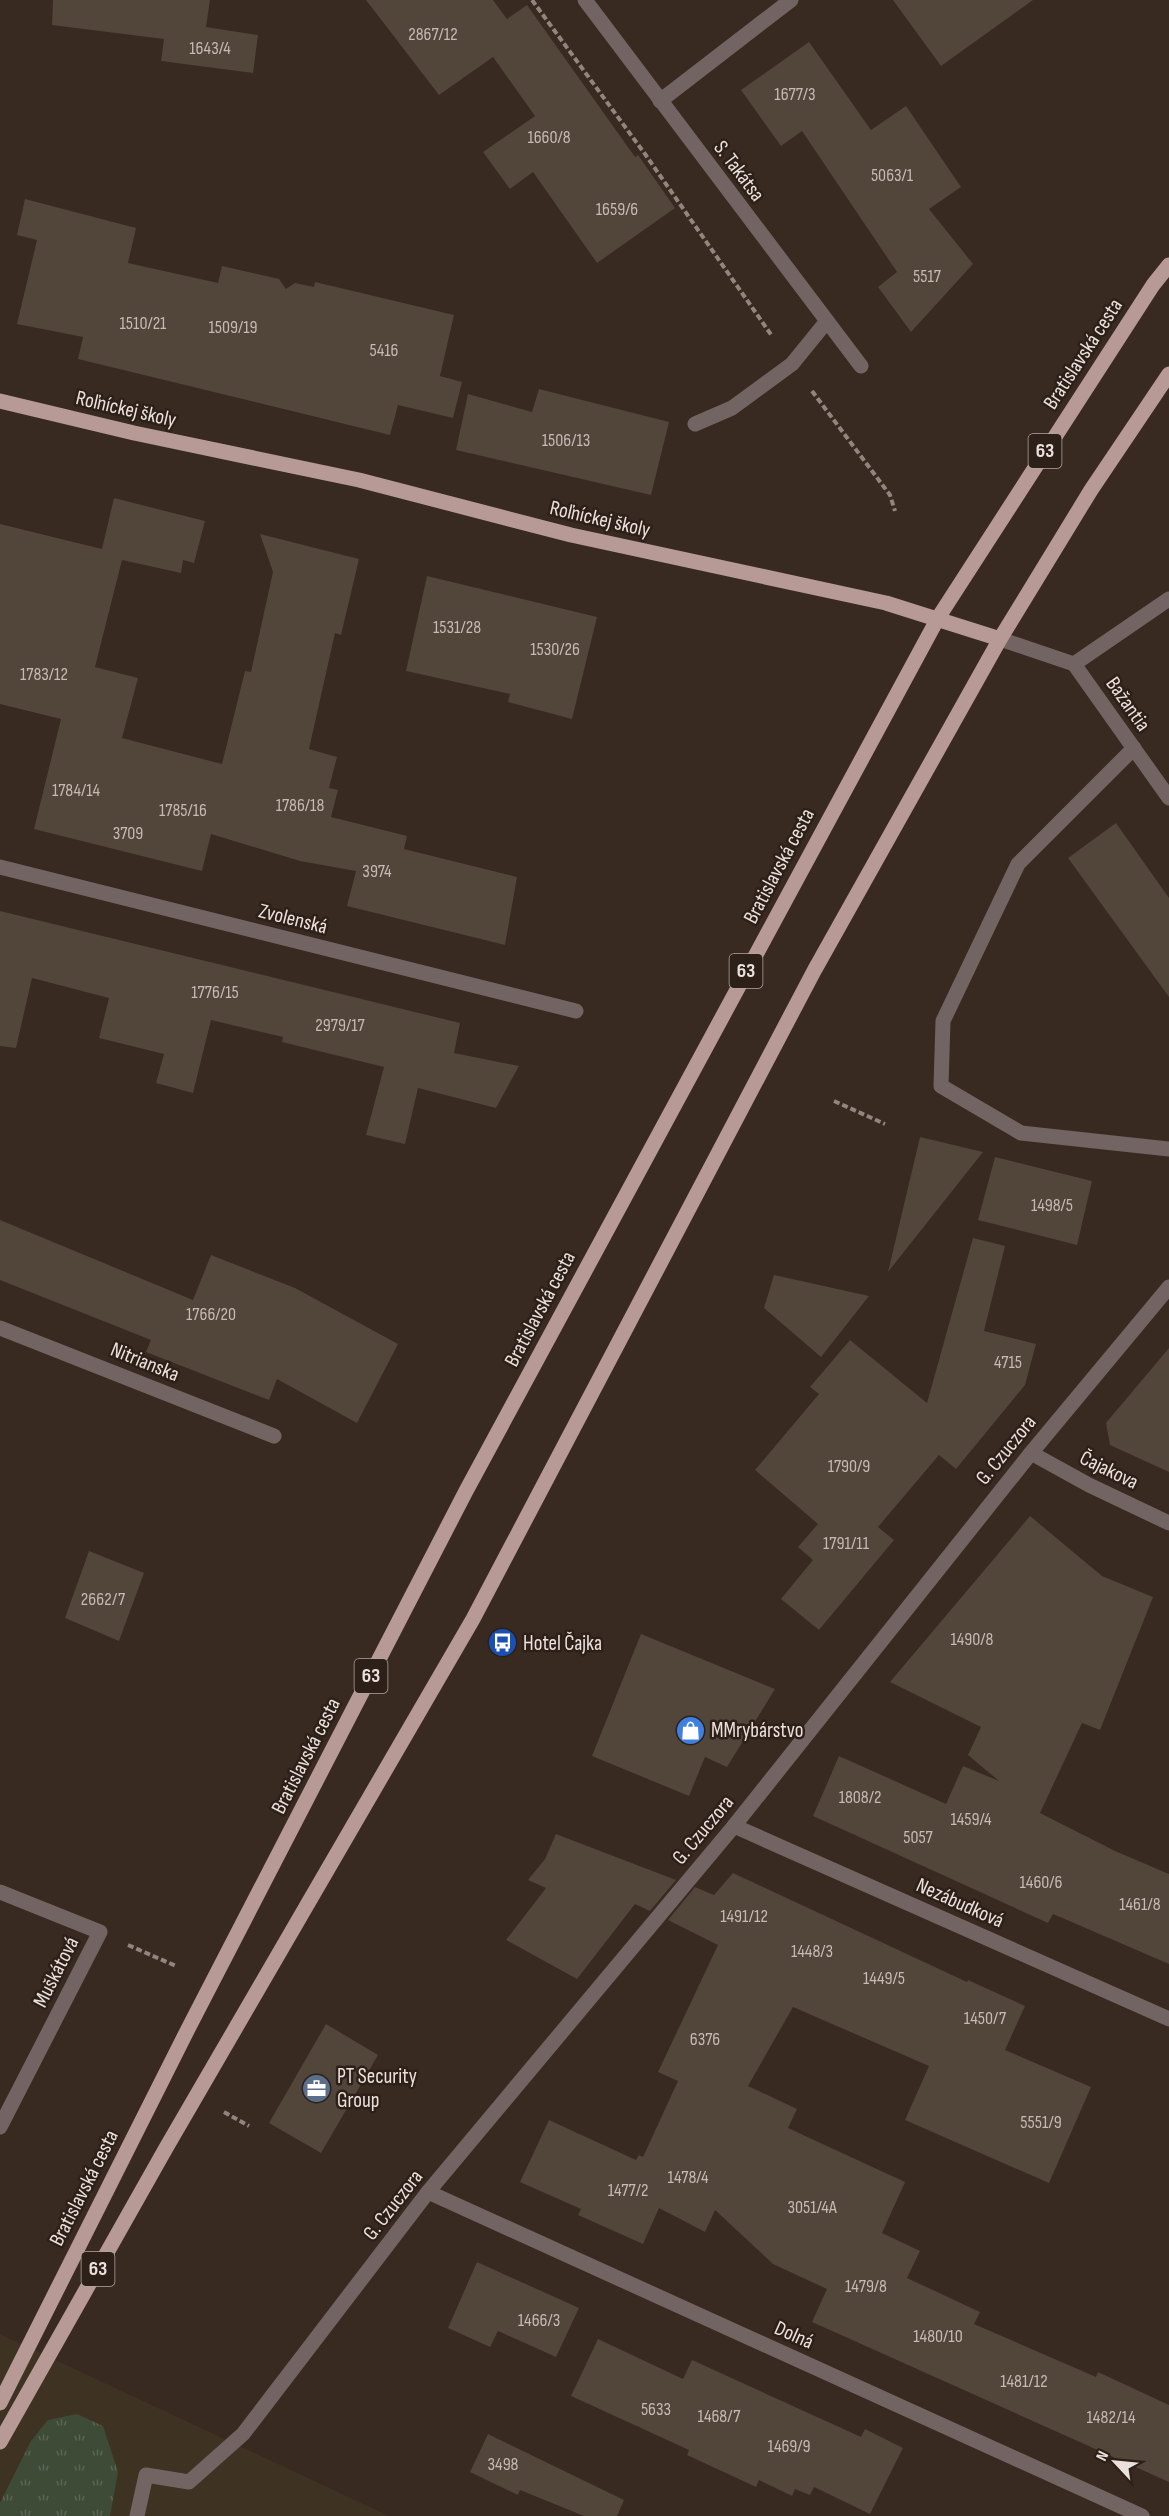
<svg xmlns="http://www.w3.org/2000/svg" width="1169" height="2516" font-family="'Sofia Sans Condensed',sans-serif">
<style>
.commercial{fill:#3e3223}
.grass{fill:url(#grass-tufts)}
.building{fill:#52453a}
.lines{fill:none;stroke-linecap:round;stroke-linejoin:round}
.path{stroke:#91857e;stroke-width:4;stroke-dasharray:6 3;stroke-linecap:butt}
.minor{stroke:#726462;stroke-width:15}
.major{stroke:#b79a96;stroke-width:15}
.labels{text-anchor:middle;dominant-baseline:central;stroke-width:5;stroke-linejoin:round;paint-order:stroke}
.number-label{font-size:18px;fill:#c5bab4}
.shield{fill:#2d2018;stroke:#b2a7a1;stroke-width:1.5}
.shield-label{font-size:20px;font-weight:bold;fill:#ebe1dc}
.street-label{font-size:21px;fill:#ebe1dc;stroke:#2d2018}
.poi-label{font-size:21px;fill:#ebe1dc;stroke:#2d2018;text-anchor:start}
</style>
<defs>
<pattern id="grass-tufts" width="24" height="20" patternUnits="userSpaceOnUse" patternTransform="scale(1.5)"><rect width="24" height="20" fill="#3e4b37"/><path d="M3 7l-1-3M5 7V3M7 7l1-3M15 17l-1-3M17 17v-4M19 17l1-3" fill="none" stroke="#5a6553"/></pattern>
</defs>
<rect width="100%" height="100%" fill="#382921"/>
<polygon class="commercial" points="0,2334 389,2516 0,2516"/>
<polygon class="grass" points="77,2414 103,2426 118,2472 110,2516 0,2516 0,2503 31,2441 48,2420"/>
<g class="building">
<polygon points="53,0 210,0 206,27 258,35 253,73 161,61 164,39 52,25"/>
<polygon points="366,0 493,0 507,19 527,5 635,157 638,155 675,208 597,263 533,172 510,189 483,152 535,116 493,57 439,95"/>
<polygon points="893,0 1033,0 941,66"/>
<polygon points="809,42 871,130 906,106 961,187 929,209 973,264 911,332 878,287 897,272 802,131 781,146 741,90"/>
<polygon points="25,199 136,228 128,263 218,283 222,266 279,279 286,289 295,283 314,287 315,282 454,315 440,376 462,382 453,418 398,405 390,435 78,359 83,337 17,324 37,240 17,235"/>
<polygon points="539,389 669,422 651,495 456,450 468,394 532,412"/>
<polygon points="114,498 205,521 194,563 183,560 181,573 122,560 95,667 138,678 122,738 222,764 245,671 251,672 273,572 260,534 359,559 341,635 335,633 309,749 337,757 329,788 338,790 331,817 407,836 404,849 517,877 505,945 347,906 356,871 300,861 211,834 202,871 34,829 61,719 0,704 0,524 102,549"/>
<polygon points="427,576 597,617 572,719 508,702 510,694 406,671"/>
<polygon points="1116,823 1169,898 1169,997 1068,858"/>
<polygon points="0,911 460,1023 454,1053 519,1066 496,1108 418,1088 405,1144 366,1135 384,1067 282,1042 283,1037 211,1020 193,1093 156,1083 164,1054 99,1038 109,998 32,978 16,1048 0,1046"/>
<polygon points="920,1137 983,1152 888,1272"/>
<polygon points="995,1157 1092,1181 1077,1245 978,1220"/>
<polygon points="0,1220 193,1300 211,1255 295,1288 398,1344 357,1423 277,1379 269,1400 146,1352 151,1340 0,1280"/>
<polygon points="973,1238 1005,1246 984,1331 1036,1344 1025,1385 956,1469 939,1455 878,1527 894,1540 819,1630 781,1599 813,1560 798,1547 818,1524 755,1470 819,1394 810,1387 850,1340 927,1403"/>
<polygon points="774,1275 869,1296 821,1357 764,1308"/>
<polygon points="1169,1348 1169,1472 1110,1445 1106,1423"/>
<polygon points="1030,1516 1102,1576 1153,1597 1100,1730 1082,1723 1040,1813 1115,1851 1169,1874 1169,1964 1053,1914 1048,1923 813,1816 839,1756 946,1804 963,1766 999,1781 968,1755 981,1727 890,1682"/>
<polygon points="89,1551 144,1573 119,1641 65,1618"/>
<polygon points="641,1634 775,1689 727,1767 705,1757 689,1796 592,1756"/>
<polygon points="556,1834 676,1880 650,1911 635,1904 577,1979 506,1940 546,1888 528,1880 545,1859"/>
<polygon points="733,1873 967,1982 968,1980 1025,2006 1005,2050 1091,2087 1049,2183 905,2120 929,2066 793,2007 748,2086 797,2109 788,2128 905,2182 882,2233 920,2251 907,2278 980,2312 974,2324 1096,2377 1098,2372 1169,2405 1169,2482 812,2322 827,2289 773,2264 715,2210 705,2232 659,2208 643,2244 578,2215 581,2209 520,2182 549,2120 636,2160 639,2155 643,2157 678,2081 658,2072 718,1945 668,1920 695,1887 714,1895"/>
<polygon points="326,2024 378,2055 321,2153 269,2123"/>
<polygon points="477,2262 579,2308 556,2357 498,2331 490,2347 448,2328"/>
<polygon points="598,2339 683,2379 692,2360 861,2437 865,2429 903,2448 870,2514 814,2487 810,2495 795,2489 792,2496 759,2480 756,2487 687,2455 689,2450 571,2396"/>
<polygon points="488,2434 624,2500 617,2516 584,2516 520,2490 518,2495 470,2472"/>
</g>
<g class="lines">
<g class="path">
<polyline points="532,0 645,154 772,336"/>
<polyline points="812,391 890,495 895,511"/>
<polyline points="834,1101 885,1124"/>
<polyline points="128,1945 176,1966"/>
<polyline points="224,2112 249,2126"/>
</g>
<g class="minor">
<polyline points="585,0 861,366"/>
<polyline points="660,101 791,0"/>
<polyline points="695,424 732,408 792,364 827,321"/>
<polyline points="1000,639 1074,664"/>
<polyline points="1074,664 1169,798"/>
<polyline points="1074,664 1169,599"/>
<polyline points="1134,748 1018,864 943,1021 941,1086 1021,1133 1169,1149"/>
<polyline points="0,867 576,1011"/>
<polyline points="0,1328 274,1436"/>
<polyline points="1031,1453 1089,1485 1169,1523"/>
<polyline points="734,1826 1169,2019"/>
<polyline points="0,1892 100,1932 0,2127"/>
<polyline points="428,2192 1142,2516"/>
<polyline points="137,2516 146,2475 189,2482 243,2434 428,2192 734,1826 1031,1453 1169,1287"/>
</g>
<g class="major">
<polyline points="0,401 134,433 359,480 571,535 886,603 1000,639"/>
<polyline points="0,2403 188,2029 466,1491 938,618 1153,285 1169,265"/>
<polyline points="0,2442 166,2148 473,1619 814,971 1000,639 1091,490 1169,374"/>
</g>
</g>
<defs>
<symbol id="bus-disc" viewBox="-11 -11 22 22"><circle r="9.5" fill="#1a4fb4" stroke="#2d2018"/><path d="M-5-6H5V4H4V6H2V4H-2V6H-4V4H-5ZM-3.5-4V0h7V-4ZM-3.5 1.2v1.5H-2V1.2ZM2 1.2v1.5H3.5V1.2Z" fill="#fff"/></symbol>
<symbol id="shop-disc" viewBox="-11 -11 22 22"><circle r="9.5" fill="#3f7fe0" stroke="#2d2018"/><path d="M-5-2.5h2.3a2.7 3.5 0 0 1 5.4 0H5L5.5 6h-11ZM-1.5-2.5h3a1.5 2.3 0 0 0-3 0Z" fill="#fff"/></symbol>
<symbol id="office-disc" viewBox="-11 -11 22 22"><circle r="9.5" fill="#5c6f8a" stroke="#2d2018"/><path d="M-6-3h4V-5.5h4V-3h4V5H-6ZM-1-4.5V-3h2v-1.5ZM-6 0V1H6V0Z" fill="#fff"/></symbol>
</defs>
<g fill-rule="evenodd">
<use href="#bus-disc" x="486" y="1626" width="33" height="33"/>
<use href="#shop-disc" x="674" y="1714" width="33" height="33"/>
<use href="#office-disc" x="300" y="2072" width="33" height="33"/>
</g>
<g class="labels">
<g class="number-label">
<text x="433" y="34">2867/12</text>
<text x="210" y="48">1643/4</text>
<text x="795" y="94">1677/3</text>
<text x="549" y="137">1660/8</text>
<text x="892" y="175">5063/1</text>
<text x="617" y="209">1659/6</text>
<text x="927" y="276">5517</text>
<text x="143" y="323">1510/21</text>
<text x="233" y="327">1509/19</text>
<text x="384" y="350">5416</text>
<text x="566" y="440">1506/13</text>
<text x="457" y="627">1531/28</text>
<text x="555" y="649">1530/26</text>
<text x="44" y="674">1783/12</text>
<text x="76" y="790">1784/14</text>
<text x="300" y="805">1786/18</text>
<text x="183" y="810">1785/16</text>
<text x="128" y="833">3709</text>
<text x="377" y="871">3974</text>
<text x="215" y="992">1776/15</text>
<text x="340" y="1025">2979/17</text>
<text x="1052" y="1205">1498/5</text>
<text x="211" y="1314">1766/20</text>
<text x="1008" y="1362">4715</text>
<text x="849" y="1466">1790/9</text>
<text x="846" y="1543">1791/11</text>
<text x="103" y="1599">2662/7</text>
<text x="972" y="1639">1490/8</text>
<text x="860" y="1797">1808/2</text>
<text x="971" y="1819">1459/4</text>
<text x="918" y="1837">5057</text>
<text x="1041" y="1882">1460/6</text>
<text x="1140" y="1904">1461/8</text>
<text x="744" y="1916">1491/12</text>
<text x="812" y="1951">1448/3</text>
<text x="884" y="1978">1449/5</text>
<text x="985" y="2018">1450/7</text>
<text x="705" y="2039">6376</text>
<text x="1041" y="2122">5551/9</text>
<text x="688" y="2177">1478/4</text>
<text x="628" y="2190">1477/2</text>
<text x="812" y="2207">3051/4A</text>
<text x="866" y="2286">1479/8</text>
<text x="539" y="2320">1466/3</text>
<text x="938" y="2336">1480/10</text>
<text x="1024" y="2381">1481/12</text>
<text x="656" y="2409">5633</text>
<text x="719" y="2416">1468/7</text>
<text x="1111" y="2417">1482/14</text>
<text x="789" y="2446">1469/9</text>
<text x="503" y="2464">3498</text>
</g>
<g class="shield">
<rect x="1028.5" y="434" width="33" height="34" rx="4.5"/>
<rect x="729.5" y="954" width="33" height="34" rx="4.5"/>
<rect x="354.5" y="1659" width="33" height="34" rx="4.5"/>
<rect x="81.5" y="2252" width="33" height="34" rx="4.5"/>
</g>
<g class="shield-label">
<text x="1045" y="451">63</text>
<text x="746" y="971">63</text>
<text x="371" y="1676">63</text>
<text x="98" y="2269">63</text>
</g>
<g class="street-label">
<text transform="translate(739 171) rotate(53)">S. Takátsa</text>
<text transform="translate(1083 354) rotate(-57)">Bratislavská cesta</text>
<text transform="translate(126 409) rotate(13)">Roľníckej školy</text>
<text transform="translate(600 519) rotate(13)">Roľníckej školy</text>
<text transform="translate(1128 704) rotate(55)">Bažantia</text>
<text transform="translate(779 866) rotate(-62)">Bratislavská cesta</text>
<text transform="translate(293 919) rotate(14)">Zvolenská</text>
<text transform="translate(540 1309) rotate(-62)">Bratislavská cesta</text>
<text transform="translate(145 1362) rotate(22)">Nitrianska</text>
<text transform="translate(1006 1450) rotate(-51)">G. Czuczora</text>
<text transform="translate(1109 1470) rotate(26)">Čajakova</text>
<text transform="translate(306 1756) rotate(-63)">Bratislavská cesta</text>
<text transform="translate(703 1830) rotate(-50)">G. Czuczora</text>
<text transform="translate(960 1903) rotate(24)">Nezábudková</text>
<text transform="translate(56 1972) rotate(-63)">Muškátová</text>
<text transform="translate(84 2188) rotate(-63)">Bratislavská cesta</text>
<text transform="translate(393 2205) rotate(-52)">G. Czuczora</text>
<text transform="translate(794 2335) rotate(24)">Dolná</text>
</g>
<g class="poi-label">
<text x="523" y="1643">Hotel Čajka</text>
<text x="711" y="1730">MMrybárstvo</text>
<text x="337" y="2076">PT Security<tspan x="337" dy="24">Group</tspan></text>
</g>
</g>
<g transform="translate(1115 2462) rotate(296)" stroke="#2d2018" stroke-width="4.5" paint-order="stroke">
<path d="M0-4.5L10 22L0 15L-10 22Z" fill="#ebe1dc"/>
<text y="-9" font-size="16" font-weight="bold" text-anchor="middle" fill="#ebe1dc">N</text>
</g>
</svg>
